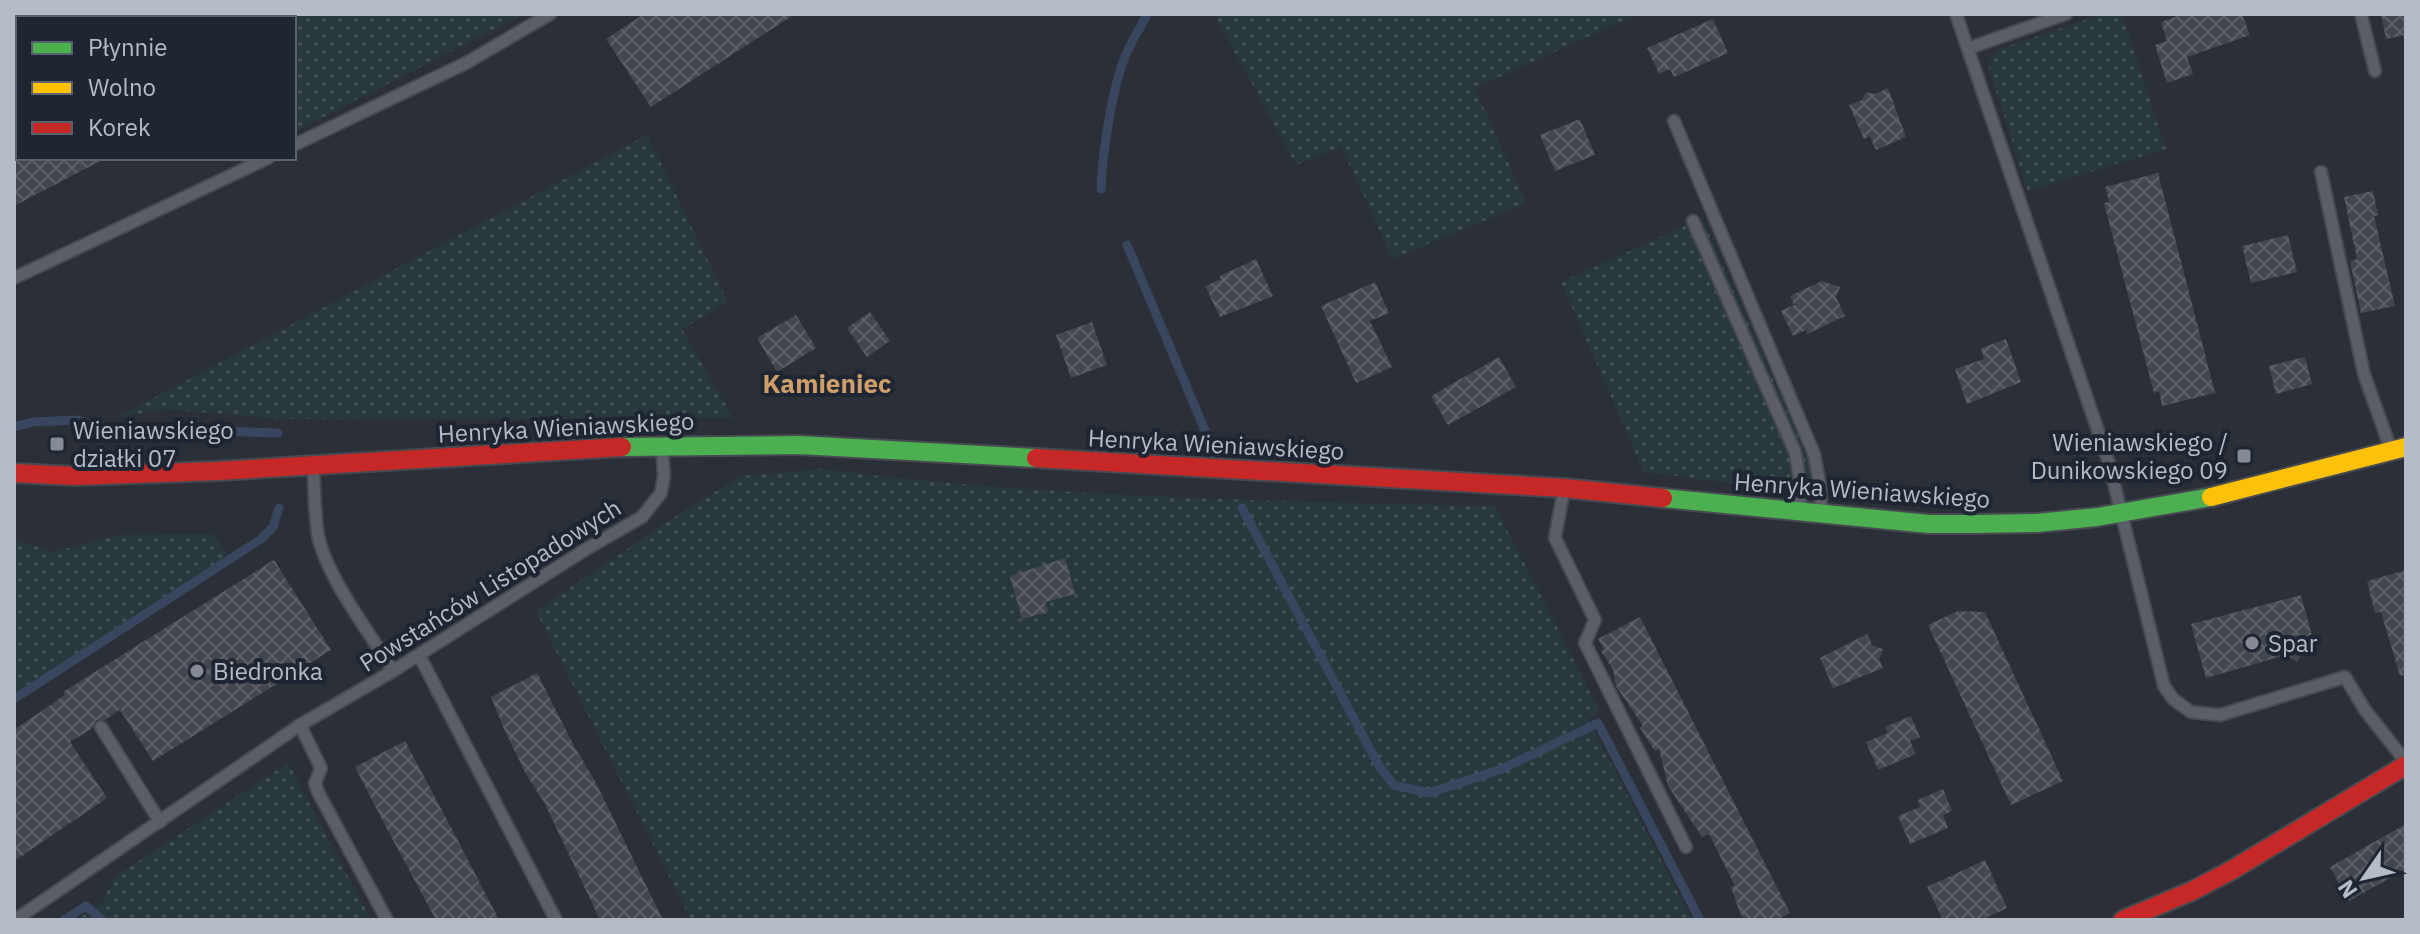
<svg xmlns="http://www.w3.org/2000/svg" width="2420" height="934" font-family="'IBM Plex Sans',sans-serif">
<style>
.grass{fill:url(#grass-dots)}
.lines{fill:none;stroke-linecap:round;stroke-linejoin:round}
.stream{stroke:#394660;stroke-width:9}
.building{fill:url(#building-cross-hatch)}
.lane-casing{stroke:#464a50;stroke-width:15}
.fast-casing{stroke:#464a50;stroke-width:22}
.slow-casing{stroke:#464a50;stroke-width:22}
.jam-casing{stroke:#464a50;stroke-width:22}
.lane{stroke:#5b5e66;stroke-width:11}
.fast{stroke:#4caf50;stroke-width:18}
.slow{stroke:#ffc107;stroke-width:18}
.jam{stroke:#c62828;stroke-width:18}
.poi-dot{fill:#858a95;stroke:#1e2533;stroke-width:3}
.labels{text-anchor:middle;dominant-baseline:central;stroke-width:8;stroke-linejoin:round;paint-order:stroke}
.street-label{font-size:24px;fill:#b5bbc8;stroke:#1e2533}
.poi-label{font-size:24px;fill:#b5bbc8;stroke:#1e2533;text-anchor:start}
.neighbourhood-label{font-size:26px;font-weight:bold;fill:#d09e68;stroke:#1e2533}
</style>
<defs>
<pattern id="grass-dots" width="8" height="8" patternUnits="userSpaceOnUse" patternTransform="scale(2)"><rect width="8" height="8" fill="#28393d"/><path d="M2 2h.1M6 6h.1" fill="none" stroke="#455458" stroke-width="1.8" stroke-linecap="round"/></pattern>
<pattern id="building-cross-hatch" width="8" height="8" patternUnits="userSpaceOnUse" patternTransform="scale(2)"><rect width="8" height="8" fill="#44474f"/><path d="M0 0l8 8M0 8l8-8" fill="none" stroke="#5d6067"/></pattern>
</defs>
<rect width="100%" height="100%" fill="#2b2f37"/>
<g class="grass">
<polygon points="14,14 128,14 120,18 18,18 18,68 14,70"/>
<polygon points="144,14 524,14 294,132 294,18 146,18"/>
<polygon points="1214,14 1638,14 1475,88 1526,203 1393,259 1341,147 1296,165"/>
<polygon points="2102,14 2122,14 2166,149 2028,191 1988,65 1997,50"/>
<polygon points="647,135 728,302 682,329 733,418 278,419 165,409 118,417"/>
<polygon points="1702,218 1824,495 1644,472 1561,282"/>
<path d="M821,469C1045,498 1270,501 1495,506L1600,712L1588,719L1692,920H691L536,611L688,508L742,476Z"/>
<polygon points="212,534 229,555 14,694 14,539 52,552 118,535"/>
<polygon points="288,763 371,920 76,920 102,903 115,877"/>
</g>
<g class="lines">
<g class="stream">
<path d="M1101,189C1102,154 1112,91 1124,59C1130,43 1140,29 1147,14"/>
<polyline points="1127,245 1217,459"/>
<polyline points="14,427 33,422 76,420 108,428 278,433"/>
<polyline points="1242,508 1379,766 1394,785 1429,793 1502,769 1598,723 1700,920"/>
<polyline points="14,699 261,539 273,527 279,508"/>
<polyline points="64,920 86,906 102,920"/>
</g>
</g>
<g class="building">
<polygon points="644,14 795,14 651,107 606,39"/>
<polygon points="2183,14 2242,14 2250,35 2187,57 2193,74 2167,83 2155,45 2167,41 2161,22"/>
<polygon points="2381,14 2406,14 2406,35 2386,39"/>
<polygon points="1713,19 1728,53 1674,77 1670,69 1659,74 1647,48"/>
<polygon points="1888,88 1906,137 1876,150 1870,136 1864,139 1849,105 1862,100 1866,92 1875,94"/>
<polygon points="1580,119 1595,155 1555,171 1540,135"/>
<polygon points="14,158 106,158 14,206"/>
<polygon points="2158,173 2215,393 2162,406 2159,391 2154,393 2104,203 2109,202 2105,187"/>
<polygon points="2373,191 2378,215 2374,216 2395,306 2361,313 2350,261 2357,259 2344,197"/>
<polygon points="2288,235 2297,272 2251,283 2242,246"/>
<polygon points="1256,259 1273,296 1220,317 1205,286 1221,279 1220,276"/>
<polygon points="1822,281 1840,287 1836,297 1845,316 1807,334 1806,330 1793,336 1781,311 1794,305 1790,296"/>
<polygon points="1375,282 1389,313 1370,321 1392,367 1356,383 1321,306"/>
<polygon points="870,312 890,341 867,357 847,328"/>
<polygon points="796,315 816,348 777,372 757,338"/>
<polygon points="1092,322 1107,365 1071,378 1056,335"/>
<polygon points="2006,339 2021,382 1967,404 1955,369 1984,359 1981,348"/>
<polygon points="1499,357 1516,387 1448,425 1431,396"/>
<polygon points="2305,357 2312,384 2276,394 2269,366"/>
<polygon points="1065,558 1075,594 1045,602 1048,612 1022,619 1010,576"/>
<polygon points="274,560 331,650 153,761 120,710 105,720 96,720 93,728 70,742 107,798 14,861 14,730 65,695 63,692"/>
<polygon points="2406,570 2406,675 2400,676 2381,612 2375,613 2367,581"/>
<polygon points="2301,595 2312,636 2297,662 2286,655 2206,678 2191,624"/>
<polygon points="1958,611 1985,612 2063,781 2011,805 1928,625"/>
<polygon points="1640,617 1790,913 1776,920 1745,920 1740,913 1731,887 1735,886 1709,834 1702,837 1668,786 1659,749 1655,751 1640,728 1643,726 1616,686 1613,669 1601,651 1604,649 1598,639"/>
<polygon points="1867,634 1873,646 1883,649 1879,659 1883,668 1833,688 1820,658"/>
<polygon points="537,673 574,746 596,783 663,920 600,920 544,802 527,776 504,729 491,697"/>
<polygon points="1911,716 1920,737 1910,741 1916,754 1878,770 1866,742 1888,733 1885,727"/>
<polygon points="405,741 454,833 499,920 436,920 387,829 355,767"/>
<polygon points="1943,789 1952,811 1943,815 1948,828 1910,844 1898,816 1920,807 1918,800"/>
<polygon points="2406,824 2406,869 2349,901 2330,867"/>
<polygon points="1985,860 2007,908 1982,920 1943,920 1927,887"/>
</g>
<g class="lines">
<defs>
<g id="lane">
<polyline points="1956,14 2109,463 2164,686 2173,699 2191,712 2220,715 2345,677 2365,710 2406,762"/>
<polyline points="2361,14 2375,71"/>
<polyline points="1969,48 2066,14"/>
<polyline points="14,85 18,83"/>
<polyline points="1674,121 1814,454 1820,485 1821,511"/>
<polyline points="294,145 466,63 550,14"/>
<polyline points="2321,172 2364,374 2391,450"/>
<polyline points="1693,221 1795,452 1800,481 1800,509"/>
<polyline points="14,278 268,158"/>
<path d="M313,466C315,490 314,517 319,540C330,582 370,633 393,671"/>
<polyline points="1564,489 1555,538 1595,620 1585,643 1686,847"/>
<polyline points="419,655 556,920"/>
<polyline points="300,725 321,768 315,783 318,792 387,920"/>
<polyline points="101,727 160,822"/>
<polyline points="15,920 300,725 393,671 588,548 642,517 661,493 664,476 662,447"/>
</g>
<g id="fast">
<polyline points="622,447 799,445 1036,458"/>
<polyline points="1663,498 1929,524 1975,524 2037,523 2097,517 2211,497"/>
</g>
<polyline id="slow" points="2211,497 2406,447"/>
<g id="jam">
<polyline points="1036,458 1564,488 1663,498"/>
<polyline points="14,473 75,476 217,471 622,447"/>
<polyline points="2123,920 2192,891 2232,870 2406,765"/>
</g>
</defs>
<use href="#lane" class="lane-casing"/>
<use href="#fast" class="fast-casing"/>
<use href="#slow" class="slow-casing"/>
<use href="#jam" class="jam-casing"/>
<use href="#lane" class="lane"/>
<use href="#fast" class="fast"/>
<use href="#slow" class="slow"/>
<use href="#jam" class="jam"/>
</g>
<g class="poi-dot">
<rect x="49" y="436" width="16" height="16" rx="4"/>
<rect x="2236" y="448" width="16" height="16" rx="4"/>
<circle cx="2252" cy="643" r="8"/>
<circle cx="197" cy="671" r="8"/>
</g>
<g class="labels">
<g class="street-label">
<text transform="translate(566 427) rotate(-3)">Henryka Wieniawskiego</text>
<text transform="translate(1216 444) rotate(3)">Henryka Wieniawskiego</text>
<text transform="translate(1862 490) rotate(4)">Henryka Wieniawskiego</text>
<text transform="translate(490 585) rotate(-32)">Powstańców Listopadowych</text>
</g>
<g class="poi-label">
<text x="73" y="430">Wieniawskiego<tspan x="73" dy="28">działki 07</tspan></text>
<text x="2228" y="442" text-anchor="end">Wieniawskiego /<tspan x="2228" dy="28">Dunikowskiego 09</tspan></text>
<text x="2268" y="643">Spar</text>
<text x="213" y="671">Biedronka</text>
</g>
<g class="neighbourhood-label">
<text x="827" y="383">Kamieniec</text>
</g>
</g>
<rect width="2420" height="934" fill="none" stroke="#b5bbc8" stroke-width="32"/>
<rect x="16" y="16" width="280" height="144" fill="#1e2533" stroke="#5a616f" stroke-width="2"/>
<rect x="32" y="42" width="40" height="12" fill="#4caf50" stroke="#5a616f" stroke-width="2"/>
<text x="88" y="56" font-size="24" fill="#b5bbc8">Płynnie</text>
<rect x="32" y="82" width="40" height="12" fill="#ffc107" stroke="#5a616f" stroke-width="2"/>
<text x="88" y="96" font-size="24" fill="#b5bbc8">Wolno</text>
<rect x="32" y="122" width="40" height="12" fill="#c62828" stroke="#5a616f" stroke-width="2"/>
<text x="88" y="136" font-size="24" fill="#b5bbc8">Korek</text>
<g transform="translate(2364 878) rotate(236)" stroke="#1e2533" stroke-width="6" paint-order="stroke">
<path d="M0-6L14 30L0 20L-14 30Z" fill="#b5bbc8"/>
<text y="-12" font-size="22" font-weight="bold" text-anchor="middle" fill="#b5bbc8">N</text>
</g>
</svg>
